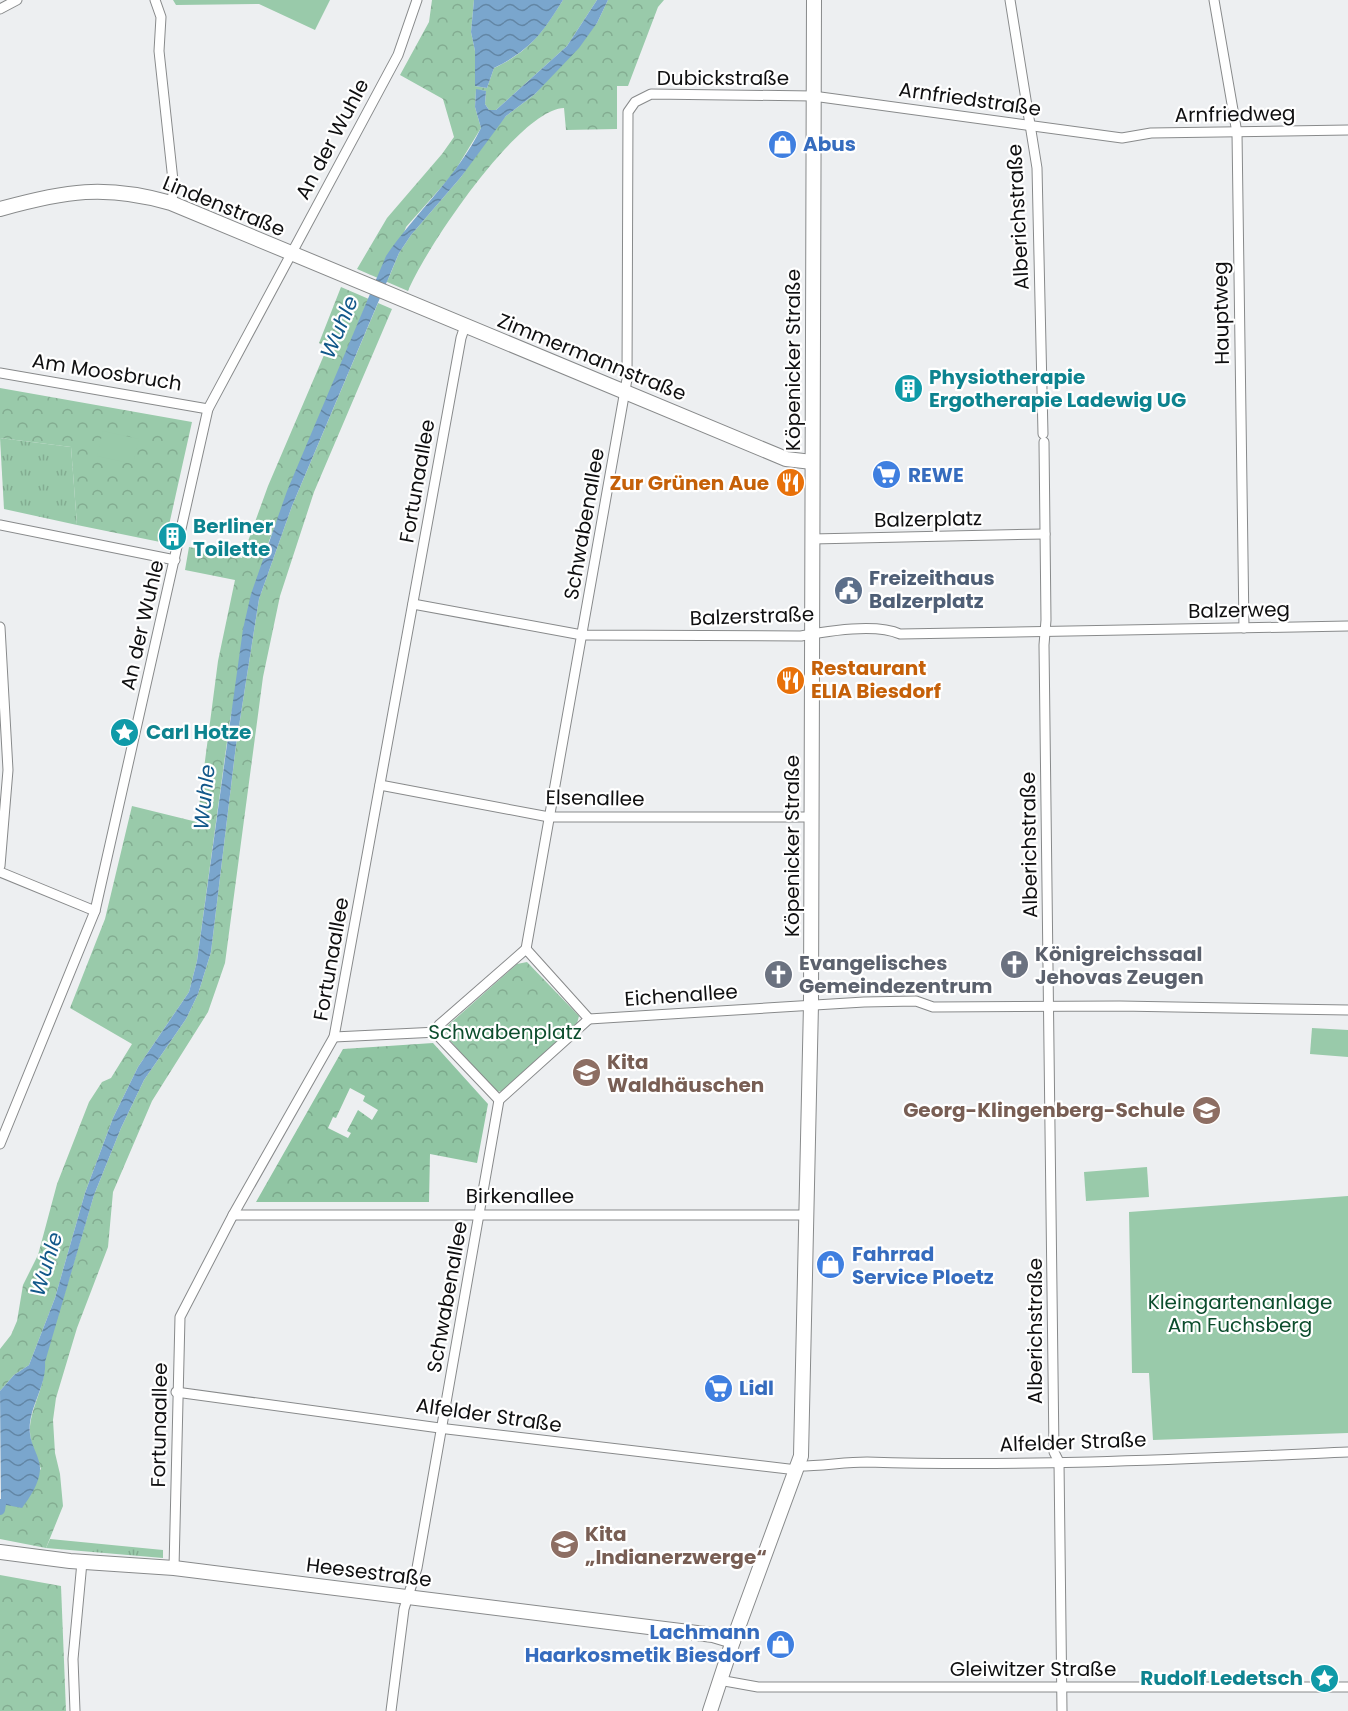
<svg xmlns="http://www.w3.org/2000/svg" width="1348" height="1711" font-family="Poppins,sans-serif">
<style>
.grass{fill:url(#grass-tufts)}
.forest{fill:url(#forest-crowns);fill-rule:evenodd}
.park{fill:url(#park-crowns)}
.garden{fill:#99caaa}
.water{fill:url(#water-waves)}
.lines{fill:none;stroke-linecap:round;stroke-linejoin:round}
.canal{stroke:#7aa6cd;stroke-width:10}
.street-casing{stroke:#888a8b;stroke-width:11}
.secondary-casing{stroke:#888a8b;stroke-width:16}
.street{stroke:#fff;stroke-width:9}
.secondary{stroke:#fff;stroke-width:14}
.labels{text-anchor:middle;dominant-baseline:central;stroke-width:4.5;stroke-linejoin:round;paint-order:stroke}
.street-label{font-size:20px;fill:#0f0f10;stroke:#fff}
.shop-label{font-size:20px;font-weight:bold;fill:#366cbe;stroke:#fff;text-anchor:start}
.culture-label{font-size:20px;font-weight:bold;fill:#0d838f;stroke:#fff;text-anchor:start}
.food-label{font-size:20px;font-weight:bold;fill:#c56008;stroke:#fff;text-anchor:end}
.service-label{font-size:20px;font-weight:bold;fill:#4e5e75;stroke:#fff;text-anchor:start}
.worship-label{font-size:20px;font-weight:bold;fill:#5b616d;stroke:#fff;text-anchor:start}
.park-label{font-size:20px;fill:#0c4d2d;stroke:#fff}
.education-label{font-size:20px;font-weight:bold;fill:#785e54;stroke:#fff;text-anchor:start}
.water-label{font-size:21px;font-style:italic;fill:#12588a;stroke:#fff}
</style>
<defs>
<pattern id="grass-tufts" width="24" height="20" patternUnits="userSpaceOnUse" patternTransform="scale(1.5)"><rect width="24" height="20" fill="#99caaa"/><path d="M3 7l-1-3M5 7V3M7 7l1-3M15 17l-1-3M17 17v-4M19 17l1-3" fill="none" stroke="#83ac91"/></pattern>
<pattern id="forest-crowns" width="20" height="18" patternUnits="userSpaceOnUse" patternTransform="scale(1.5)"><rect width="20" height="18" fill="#90c5a3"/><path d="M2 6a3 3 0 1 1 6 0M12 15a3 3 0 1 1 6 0" fill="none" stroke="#7ba88b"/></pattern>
<pattern id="park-crowns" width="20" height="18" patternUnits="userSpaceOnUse" patternTransform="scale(1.5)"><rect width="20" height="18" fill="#99caaa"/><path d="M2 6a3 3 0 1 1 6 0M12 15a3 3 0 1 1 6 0" fill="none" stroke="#83ac91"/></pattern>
<pattern id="water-waves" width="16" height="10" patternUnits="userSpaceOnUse" patternTransform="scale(1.5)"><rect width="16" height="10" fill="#7aa6cd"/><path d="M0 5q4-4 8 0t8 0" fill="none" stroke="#6286a5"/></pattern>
</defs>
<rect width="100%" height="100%" fill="#edeff1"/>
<g class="grass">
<polygon points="0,438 71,447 77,525 4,509"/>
<polygon points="50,1539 163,1550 163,1558 46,1548"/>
</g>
<path class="forest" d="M433,1043L488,1104L477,1163L430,1154L429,1202H256L343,1049ZM350,1088L365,1096L363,1101L378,1110L372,1120L358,1110L347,1131L351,1133L348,1138L328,1128L333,1117L336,1118Z"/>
<g class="park">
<path d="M432,0H474L471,32L475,51V86L487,88L494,68C530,51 542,33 563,0H597L567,46L496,110H489L485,104L486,91L476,90L475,107L481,128L453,174L406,227L387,282L399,253L411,235L461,177L488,137L506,116L535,94L597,23L608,0H664L658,7L628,86H617V129L566,130L564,108C519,109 425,249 408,291L357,269L387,218L442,154L454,137L443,99L400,75L429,22Z"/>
<path d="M341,287L392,309L314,492L280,596L263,677L225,963L208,1012L152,1101L113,1192L108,1247L77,1328L56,1398L53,1420L55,1453L60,1474L63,1506L46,1548L0,1539V1502L1,1504L41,1469C37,1458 30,1444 30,1432C29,1408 47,1386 44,1362L94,1195L121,1128L144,1080L186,1019L198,994L211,952L236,745L259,599L292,506L378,303L368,300L269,541L230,720L197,961L189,992L138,1067L113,1118L85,1193L55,1298L29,1365L14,1375L0,1391V1349L11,1335L17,1321L23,1285L38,1255L57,1184L89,1102L102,1082L111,1078L132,1044L70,1008L105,919L132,806L197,822L218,661L235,580L185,570L189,547L242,558L268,486L327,348L319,343Z"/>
<polygon points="0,388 192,422 165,543 77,525 71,447 0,438"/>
<polygon points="527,962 579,1016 576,1027 504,1091 495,1092 448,1038 445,1028 517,964"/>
<polygon points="0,1575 61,1586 66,1711 0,1711"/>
</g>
<g class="garden">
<polygon points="173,0 330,0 315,30 259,4 176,5"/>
<polygon points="103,431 139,439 133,464 97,456"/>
<polygon points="1312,1028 1348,1030 1348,1057 1310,1054"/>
<polygon points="1147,1167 1149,1197 1086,1201 1084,1172"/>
<polygon points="1348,1196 1348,1433 1153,1440 1149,1373 1132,1373 1129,1212"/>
</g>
<g class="water">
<path d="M474,0H563C542,34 530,50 494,68L487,88L475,86V51L471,32Z"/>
<path d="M597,0H608L597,23L579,48L535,94L506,116L461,177L411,235L399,253L292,506L259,599L236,745L211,952L198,994L186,1019L144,1080L121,1128L94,1195L45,1362C47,1387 27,1409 30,1434C31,1446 41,1459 40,1470C39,1484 30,1497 22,1508L1,1504L0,1391L14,1375L29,1365L55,1298L85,1193L113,1118L138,1067L189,992L197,961L243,629L251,594L287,491L386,256C416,212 458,176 481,128L475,107L476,89L486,91L485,104L489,110H496L567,46Z"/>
</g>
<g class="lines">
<polyline class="canal" points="0,1510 1,1504"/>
<defs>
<g id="street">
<polyline points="155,0 161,17 159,51 174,190 171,203"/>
<polyline points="1010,0 1037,168 1043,434"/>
<polyline points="1214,0 1237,133 1244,628"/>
<polyline points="0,9 17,0"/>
<polyline points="0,373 208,409"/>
<polyline points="1044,442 1046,620 1044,645 1054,1452 1059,1462 1062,1711"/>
<polyline points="0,525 175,560"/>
<polyline points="812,539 1045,534"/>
<path d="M413,604L582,635L801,636C827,631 876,623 900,634L1348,626"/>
<polyline points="0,627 8,770 0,866"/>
<polyline points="380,785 549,817 812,817"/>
<polyline points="0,872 95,911"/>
<polyline points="526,949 627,379 628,112 635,102 651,94 813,96 1122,138 1151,133 1348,130"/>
<polygon points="526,949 589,1019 499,1100 440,1038 439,1025"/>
<polyline points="589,1019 864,1002 916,1001 933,1007 1120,1006 1348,1010"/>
<polyline points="334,1037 438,1032"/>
<polyline points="0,1144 95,911 208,409 398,55 417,0"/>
<polyline points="233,1215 808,1215"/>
<polyline points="176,1392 447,1429 797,1470"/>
<path d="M799,1466C822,1466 845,1462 867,1462C1027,1467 1188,1459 1348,1452"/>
<polyline points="174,1568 180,1317 233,1215 334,1037 461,338 465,326"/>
<polyline points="719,1680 758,1687 1348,1687"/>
<polyline points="75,1711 73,1659 82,1562"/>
<polyline points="391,1711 404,1609 417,1568 499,1100"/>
</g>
<g id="secondary">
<path d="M0,209C65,191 105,184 171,203L786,459L812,462"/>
<polyline points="0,1552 70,1561 174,1568 713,1635 733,1641"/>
<polyline points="710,1711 733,1641 801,1456 811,1004 814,0"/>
</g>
</defs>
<use href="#street" class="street-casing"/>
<use href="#secondary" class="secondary-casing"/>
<use href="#street" class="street"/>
<use href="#secondary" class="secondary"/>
</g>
<defs>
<symbol id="shop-disc" viewBox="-11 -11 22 22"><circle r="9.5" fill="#3f7fe0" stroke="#fff"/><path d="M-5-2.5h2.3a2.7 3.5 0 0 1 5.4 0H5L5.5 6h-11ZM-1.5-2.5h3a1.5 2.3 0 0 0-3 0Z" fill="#fff"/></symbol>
<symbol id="building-disc" viewBox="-11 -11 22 22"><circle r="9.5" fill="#0f9aa8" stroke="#fff"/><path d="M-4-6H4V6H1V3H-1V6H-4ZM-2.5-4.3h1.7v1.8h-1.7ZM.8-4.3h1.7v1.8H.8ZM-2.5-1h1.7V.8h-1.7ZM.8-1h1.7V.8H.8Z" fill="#fff"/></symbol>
<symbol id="supermarket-disc" viewBox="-11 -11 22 22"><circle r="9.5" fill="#3f7fe0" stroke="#fff"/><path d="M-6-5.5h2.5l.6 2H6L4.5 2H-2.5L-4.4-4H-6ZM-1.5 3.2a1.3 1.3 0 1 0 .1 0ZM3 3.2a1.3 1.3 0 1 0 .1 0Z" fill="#fff"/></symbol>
<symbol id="restaurant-disc" viewBox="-11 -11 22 22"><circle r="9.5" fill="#e8710a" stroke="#fff"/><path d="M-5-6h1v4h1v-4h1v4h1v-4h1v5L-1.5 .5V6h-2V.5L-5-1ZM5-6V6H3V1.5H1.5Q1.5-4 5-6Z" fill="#fff"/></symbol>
<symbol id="civic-disc" viewBox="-11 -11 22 22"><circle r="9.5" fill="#5c6f8a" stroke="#fff"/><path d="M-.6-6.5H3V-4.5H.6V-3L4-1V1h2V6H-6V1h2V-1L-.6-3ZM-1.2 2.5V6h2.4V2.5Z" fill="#fff"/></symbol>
<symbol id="sight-disc" viewBox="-11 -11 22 22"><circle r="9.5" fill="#0f9aa8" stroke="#fff"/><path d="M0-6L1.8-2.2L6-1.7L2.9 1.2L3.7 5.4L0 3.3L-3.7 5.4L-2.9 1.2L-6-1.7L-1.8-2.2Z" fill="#fff"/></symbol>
<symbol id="church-disc" viewBox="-11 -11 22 22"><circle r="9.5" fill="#6b7280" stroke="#fff"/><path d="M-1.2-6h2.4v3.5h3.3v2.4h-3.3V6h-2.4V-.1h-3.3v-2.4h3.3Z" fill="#fff"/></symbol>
<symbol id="school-disc" viewBox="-11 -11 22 22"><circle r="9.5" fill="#8d6e63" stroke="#fff"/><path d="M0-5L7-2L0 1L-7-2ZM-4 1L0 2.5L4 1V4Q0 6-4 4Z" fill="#fff"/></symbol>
</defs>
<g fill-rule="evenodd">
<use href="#shop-disc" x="766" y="128" width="33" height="33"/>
<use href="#building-disc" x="892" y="372" width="33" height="33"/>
<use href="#supermarket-disc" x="870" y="458" width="33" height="33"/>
<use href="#restaurant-disc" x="774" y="466" width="33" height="33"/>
<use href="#building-disc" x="156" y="520" width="33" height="33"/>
<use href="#civic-disc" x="832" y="574" width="33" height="33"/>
<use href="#restaurant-disc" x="774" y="664" width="33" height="33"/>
<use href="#sight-disc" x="108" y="716" width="33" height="33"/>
<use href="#church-disc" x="998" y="948" width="33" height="33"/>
<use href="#church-disc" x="762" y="958" width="33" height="33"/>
<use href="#school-disc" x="570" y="1056" width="33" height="33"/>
<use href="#school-disc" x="1190" y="1094" width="33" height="33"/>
<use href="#shop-disc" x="814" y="1248" width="33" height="33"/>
<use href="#supermarket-disc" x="702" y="1372" width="33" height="33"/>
<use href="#school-disc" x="548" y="1528" width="33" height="33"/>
<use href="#shop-disc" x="764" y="1628" width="33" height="33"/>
<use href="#sight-disc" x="1308" y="1662" width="33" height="33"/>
</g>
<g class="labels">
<g class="street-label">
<text x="723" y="78">Dubickstraße</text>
<text transform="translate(970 99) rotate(8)">Arnfriedstraße</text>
<text transform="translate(1235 114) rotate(-1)">Arnfriedweg</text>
<text transform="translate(332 139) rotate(-62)">An der Wuhle</text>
<text transform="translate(224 206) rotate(22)">Lindenstraße</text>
<text transform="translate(1018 217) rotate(-93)">Alberichstraße</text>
<text transform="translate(1221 313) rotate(-91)">Hauptweg</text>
<text transform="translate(592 357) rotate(22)">Zimmermannstraße</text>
<text transform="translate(793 360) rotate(-90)">Köpenicker Straße</text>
<text transform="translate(107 372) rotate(9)">Am Moosbruch</text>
<text transform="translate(417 481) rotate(-80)">Fortunaallee</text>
<text transform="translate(928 519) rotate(-1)">Balzerplatz</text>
<text transform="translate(584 524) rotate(-80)">Schwabenallee</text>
<text transform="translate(1239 610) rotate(-1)">Balzerweg</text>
<text transform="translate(752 616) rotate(-2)">Balzerstraße</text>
<text transform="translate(142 625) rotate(-77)">An der Wuhle</text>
<text transform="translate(595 798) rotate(1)">Elsenallee</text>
<text transform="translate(1029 845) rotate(-91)">Alberichstraße</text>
<text transform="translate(792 846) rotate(-90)">Köpenicker Straße</text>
<text transform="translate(331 959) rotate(-80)">Fortunaallee</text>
<text transform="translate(681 995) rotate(-4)">Eichenallee</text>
<text x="520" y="1196">Birkenallee</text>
<text transform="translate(447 1297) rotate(-80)">Schwabenallee</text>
<text transform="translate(1035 1331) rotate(-90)">Alberichstraße</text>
<text transform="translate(489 1415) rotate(8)">Alfelder Straße</text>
<text transform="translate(159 1425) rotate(-89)">Fortunaallee</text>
<text transform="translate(1073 1442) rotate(-2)">Alfelder Straße</text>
<text transform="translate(369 1572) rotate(7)">Heesestraße</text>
<text x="1033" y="1669">Gleiwitzer Straße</text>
</g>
<g class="shop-label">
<text x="803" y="144">Abus</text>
<text x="908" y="475">REWE</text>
<text x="852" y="1254">Fahrrad<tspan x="852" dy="23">Service Ploetz</tspan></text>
<text x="739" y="1388">Lidl</text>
<text x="760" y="1632" text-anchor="end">Lachmann<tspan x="760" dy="23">Haarkosmetik Biesdorf</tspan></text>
</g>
<g class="culture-label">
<text x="929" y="377">Physiotherapie<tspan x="929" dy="23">Ergotherapie Ladewig UG</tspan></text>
<text x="193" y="526">Berliner<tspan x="193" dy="23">Toilette</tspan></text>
<text x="146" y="732">Carl Hotze</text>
<text x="1303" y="1678" text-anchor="end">Rudolf Ledetsch</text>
</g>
<g class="food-label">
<text x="769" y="483">Zur Grünen Aue</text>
<text x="811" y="668" text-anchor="start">Restaurant<tspan x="811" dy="23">ELIA Biesdorf</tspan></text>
</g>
<g class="service-label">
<text x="869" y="578">Freizeithaus<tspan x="869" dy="23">Balzerplatz</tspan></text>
</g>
<g class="worship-label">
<text x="1035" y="954">Königreichssaal<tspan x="1035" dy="23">Jehovas Zeugen</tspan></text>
<text x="799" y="963">Evangelisches<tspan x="799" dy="23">Gemeindezentrum</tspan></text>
</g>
<g class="park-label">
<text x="505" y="1032">Schwabenplatz</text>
<text x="1240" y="1302">Kleingartenanlage<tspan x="1240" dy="23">Am Fuchsberg</tspan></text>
</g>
<g class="education-label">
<text x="607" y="1062">Kita<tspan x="607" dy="23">Waldhäuschen</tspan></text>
<text x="1185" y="1110" text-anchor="end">Georg-Klingenberg-Schule</text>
<text x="585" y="1534">Kita<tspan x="585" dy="23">„Indianerzwerge“</tspan></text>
</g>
<g class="water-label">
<text transform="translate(339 327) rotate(-67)">Wuhle</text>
<text transform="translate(204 797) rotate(-84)">Wuhle</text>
<text transform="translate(46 1264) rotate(-73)">Wuhle</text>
</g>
</g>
</svg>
